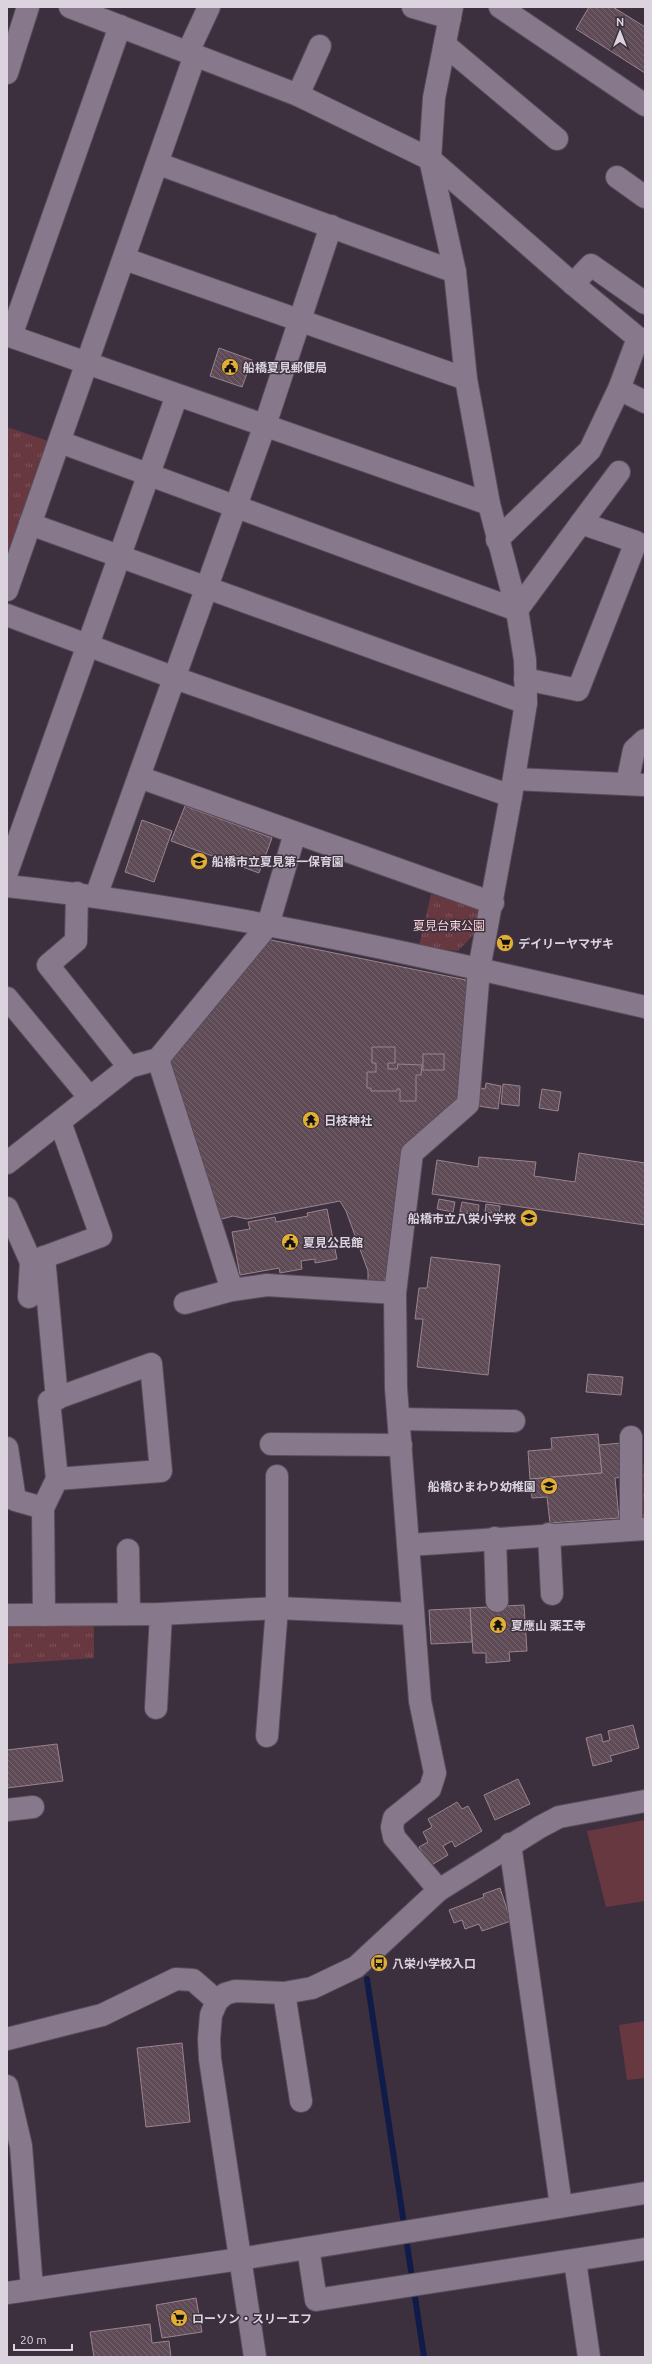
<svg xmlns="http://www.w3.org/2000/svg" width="652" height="2364" font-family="Ubuntu,'Noto Sans JP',sans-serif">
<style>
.grass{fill:#683841}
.park{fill:url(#park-tufts)}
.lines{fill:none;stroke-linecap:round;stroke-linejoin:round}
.stream{stroke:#101b48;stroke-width:6}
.building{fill:url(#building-back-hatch);stroke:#99838f}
.minor-casing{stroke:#574d5a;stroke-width:24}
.minor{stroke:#87798b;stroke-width:22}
.labels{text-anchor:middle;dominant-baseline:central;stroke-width:3;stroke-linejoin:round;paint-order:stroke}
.poi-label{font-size:12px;font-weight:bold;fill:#dbd4de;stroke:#3c303f;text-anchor:start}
.park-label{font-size:12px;fill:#f9d1d6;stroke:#3c303f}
</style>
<defs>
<pattern id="park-tufts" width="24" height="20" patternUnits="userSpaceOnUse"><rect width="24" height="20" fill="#683841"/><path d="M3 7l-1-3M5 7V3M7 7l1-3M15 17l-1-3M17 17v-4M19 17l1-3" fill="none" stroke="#7d545c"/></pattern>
<pattern id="building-back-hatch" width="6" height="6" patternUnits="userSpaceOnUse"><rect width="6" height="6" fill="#5f4b56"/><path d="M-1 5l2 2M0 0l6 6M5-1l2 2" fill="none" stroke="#75646e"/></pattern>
</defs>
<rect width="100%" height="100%" fill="#3c303f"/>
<g class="grass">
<polygon points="645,1820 645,1901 606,1907 587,1831"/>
<polygon points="645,2021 645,2078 627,2080 619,2025"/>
</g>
<g class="park">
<polygon points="7,427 48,441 7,570"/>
<polygon points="431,894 481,909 475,933 458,951 419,946"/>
<polygon points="645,1463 645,1521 642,1521 636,1468"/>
<polygon points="7,1623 94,1623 94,1658 7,1664"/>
</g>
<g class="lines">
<polyline class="stream" points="367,1979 424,2357"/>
</g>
<g class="building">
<polygon points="589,7 613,7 645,27 645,73 576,29"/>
<polygon points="219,348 252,360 242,387 210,376"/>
<polygon points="185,806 272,838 259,873 171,841"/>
<polygon points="142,820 172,831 154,882 125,872"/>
<polygon points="266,939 466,980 468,986 461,1098 418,1142 407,1142 387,1272 382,1288 368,1281 368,1271 346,1211 340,1201 247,1219 233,1216 215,1221 165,1062"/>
<polygon points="372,1047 395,1047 395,1063 388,1063 388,1069 397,1069 398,1064 422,1065 421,1075 416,1075 416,1101 400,1101 400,1089 397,1089 397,1091 371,1091 371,1088 367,1088 367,1072 376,1072 376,1063 372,1063"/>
<rect x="423" y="1054" width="21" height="16"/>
<polygon points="486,1083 501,1086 498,1109 478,1106 481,1088 485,1089"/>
<polygon points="503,1084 520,1086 519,1106 501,1104"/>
<polygon points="542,1089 561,1092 558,1111 539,1108"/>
<polygon points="579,1153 645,1163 645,1225 432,1194 437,1160 478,1167 479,1157 536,1162 534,1176 575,1182"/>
<polygon points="439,1199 455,1202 453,1212 437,1209"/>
<polygon points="462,1202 479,1205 478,1215 460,1212"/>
<polygon points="486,1204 500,1206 499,1214 485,1212"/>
<polygon points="327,1209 337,1259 315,1263 315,1259 301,1261 302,1269 280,1273 279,1268 240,1275 232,1232 250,1229 248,1222 275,1217 276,1222 308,1216 307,1213"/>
<polygon points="431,1257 500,1265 488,1375 417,1367 423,1319 415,1319 419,1288 427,1288"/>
<polygon points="588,1374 623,1377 621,1395 586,1392"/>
<polygon points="598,1434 602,1473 530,1479 528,1451 552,1449 551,1438"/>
<polygon points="621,1443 624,1477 615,1478 619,1518 550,1523 547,1497 532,1498 530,1479 602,1473 599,1445"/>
<polygon points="524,1605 527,1651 509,1652 510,1661 486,1663 486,1653 473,1653 470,1608"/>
<polygon points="470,1608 472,1642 431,1644 429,1610"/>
<polygon points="633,1725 639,1748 610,1756 612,1761 593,1766 586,1738 601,1734 603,1742 610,1740 608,1731"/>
<polygon points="57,1744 63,1781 7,1788 7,1750"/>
<polygon points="518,1779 530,1804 495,1820 484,1795"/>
<polygon points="457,1802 462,1809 468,1806 482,1831 455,1847 452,1841 443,1846 448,1855 430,1866 419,1847 428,1842 423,1832 432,1827 428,1819"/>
<polygon points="500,1888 511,1921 482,1931 479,1924 465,1929 462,1920 454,1923 449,1910 484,1897 483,1894"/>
<polygon points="182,2043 190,2122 146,2127 137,2048"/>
<polygon points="196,2298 202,2332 162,2338 156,2305"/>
<polygon points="150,2324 152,2343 169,2341 171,2357 94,2357 90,2332"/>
</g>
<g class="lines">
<defs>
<g id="minor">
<polyline points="70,7 298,95 430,159 573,284 591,265 645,303"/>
<polyline points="413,7 450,18"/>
<polyline points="500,7 645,105"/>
<polyline points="445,45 557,139"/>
<polyline points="188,52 209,7"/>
<polyline points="7,73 28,7"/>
<polyline points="298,95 320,46"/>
<polyline points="159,164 455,272"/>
<polyline points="617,177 645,197"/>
<polyline points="125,259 466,379"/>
<polyline points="573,284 638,338 645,340"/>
<polyline points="7,335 489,504"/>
<polyline points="11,336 120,26"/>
<polyline points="619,389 645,402"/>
<polyline points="60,442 517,610 581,523 636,542 578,690 525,679"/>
<polyline points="581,523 619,472"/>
<polyline points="30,524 526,703"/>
<polyline points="497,540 590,450 619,389 638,338"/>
<polyline points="7,590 195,55"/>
<polyline points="7,615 175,678 511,796"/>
<polyline points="139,777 493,903"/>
<polyline points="514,779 645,785"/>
<polyline points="627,784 634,750 645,740"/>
<polyline points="7,872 177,395"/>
<path d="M7,886C222,909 434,958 645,1007"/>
<polyline points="77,893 76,941 48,965 129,1067"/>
<polyline points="96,896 265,425 331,226"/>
<polyline points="7,998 90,1098"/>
<polyline points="158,1059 232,1290 267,1285 395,1293"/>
<polyline points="7,1163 129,1067 158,1059 268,925 295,833"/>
<polyline points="7,1208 31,1262 101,1236 60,1122"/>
<polyline points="44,1257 57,1399"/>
<polyline points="29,1297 31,1262"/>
<polyline points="185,1303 232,1290"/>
<polyline points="399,1419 514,1421"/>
<polyline points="631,1437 631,1529"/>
<polyline points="271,1444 401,1445"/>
<polyline points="7,1448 15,1500 43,1508"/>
<polyline points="549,1534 552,1594"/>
<polyline points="495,1538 497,1601"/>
<polyline points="409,1545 645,1529"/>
<polyline points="128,1550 129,1614"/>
<polyline points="7,1615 161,1614 277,1608 413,1614"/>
<polyline points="44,1615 43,1508 57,1479 49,1401 151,1364 161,1471 57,1479"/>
<polyline points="156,1708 161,1614"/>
<polyline points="267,1736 277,1608 277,1476"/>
<polyline points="7,1810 33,1807"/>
<polyline points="510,1844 561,2206"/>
<polyline points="439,1890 394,1837 392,1827 394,1818 430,1789 435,1773 420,1701 396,1388 395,1293 412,1153 468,1104 479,969 511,796 526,703 525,660 517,610 489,504 466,379 455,272 430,159 434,98 452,7"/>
<polyline points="284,1993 301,2101"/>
<polyline points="7,2039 102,2015 176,1979 193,1980 217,2001"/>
<polyline points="7,2086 21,2146 32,2289"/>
<polyline points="308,2248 316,2300 645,2249"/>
<polyline points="575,2261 589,2357"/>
<polyline points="7,2293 240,2259 645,2193"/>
<polyline points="255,2357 210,2059 209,2039 211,2015 217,2001 225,1994 235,1991 284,1993 312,1988 356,1967 439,1890 540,1827 559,1817 645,1801"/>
</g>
</defs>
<use href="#minor" class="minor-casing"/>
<use href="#minor" class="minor"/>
</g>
<defs>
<symbol id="civic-disc" viewBox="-11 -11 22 22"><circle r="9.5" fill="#e3ae35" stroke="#3c303f"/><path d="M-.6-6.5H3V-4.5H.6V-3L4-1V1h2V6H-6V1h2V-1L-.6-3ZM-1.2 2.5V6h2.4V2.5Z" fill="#111"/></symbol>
<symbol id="school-disc" viewBox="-11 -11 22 22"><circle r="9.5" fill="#e3ae35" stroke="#3c303f"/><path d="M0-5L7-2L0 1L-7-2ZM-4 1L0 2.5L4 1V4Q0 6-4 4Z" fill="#111"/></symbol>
<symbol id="supermarket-disc" viewBox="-11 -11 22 22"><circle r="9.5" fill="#e3ae35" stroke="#3c303f"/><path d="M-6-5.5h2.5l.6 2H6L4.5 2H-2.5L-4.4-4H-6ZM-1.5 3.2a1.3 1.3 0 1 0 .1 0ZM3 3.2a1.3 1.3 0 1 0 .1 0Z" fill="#111"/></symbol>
<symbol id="temple-disc" viewBox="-11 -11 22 22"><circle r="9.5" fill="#e3ae35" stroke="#3c303f"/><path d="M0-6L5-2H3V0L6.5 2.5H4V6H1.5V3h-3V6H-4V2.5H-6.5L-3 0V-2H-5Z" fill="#111"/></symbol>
<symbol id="bus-disc" viewBox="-11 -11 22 22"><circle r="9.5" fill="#e3ae35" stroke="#3c303f"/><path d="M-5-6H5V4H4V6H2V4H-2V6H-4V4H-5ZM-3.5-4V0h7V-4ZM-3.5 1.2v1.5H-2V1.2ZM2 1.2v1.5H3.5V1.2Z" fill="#111"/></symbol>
</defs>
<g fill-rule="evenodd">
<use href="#civic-disc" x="220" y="357" width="20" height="20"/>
<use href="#school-disc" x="189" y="851" width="20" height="20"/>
<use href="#supermarket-disc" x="495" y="933" width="20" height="20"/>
<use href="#temple-disc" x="301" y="1110" width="20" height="20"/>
<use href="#school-disc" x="519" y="1208" width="20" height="20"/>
<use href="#civic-disc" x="280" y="1232" width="20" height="20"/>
<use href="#school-disc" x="539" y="1476" width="20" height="20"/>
<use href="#temple-disc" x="488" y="1615" width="20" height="20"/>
<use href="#bus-disc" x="369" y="1953" width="20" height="20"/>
<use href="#supermarket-disc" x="169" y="2308" width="20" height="20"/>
</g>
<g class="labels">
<g class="poi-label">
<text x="243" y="367">船橋夏見郵便局</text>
<text x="212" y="861">船橋市立夏見第一保育園</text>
<text x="518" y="943">デイリーヤマザキ</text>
<text x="324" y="1120">日枝神社</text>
<text x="516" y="1218" text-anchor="end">船橋市立八栄小学校</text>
<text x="303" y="1242">夏見公民館</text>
<text x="536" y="1486" text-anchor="end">船橋ひまわり幼稚園</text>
<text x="511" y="1625">夏應山 薬王寺</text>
<text x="392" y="1963">八栄小学校入口</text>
<text x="192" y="2318">ローソン・スリーエフ</text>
</g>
<g class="park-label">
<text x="449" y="925">夏見台東公園</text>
</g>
</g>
<rect width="652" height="2364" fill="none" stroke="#dbd4de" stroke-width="16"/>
<g transform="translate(620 32)" stroke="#3c303f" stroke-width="3" paint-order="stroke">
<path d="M0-3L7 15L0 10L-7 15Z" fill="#dbd4de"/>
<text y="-6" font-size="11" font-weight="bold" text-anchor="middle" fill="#dbd4de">N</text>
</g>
<path d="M14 2344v6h58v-6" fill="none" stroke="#dbd4de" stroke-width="2"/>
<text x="20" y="2344" font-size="12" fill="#dbd4de" stroke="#3c303f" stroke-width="3" paint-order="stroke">20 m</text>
</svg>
